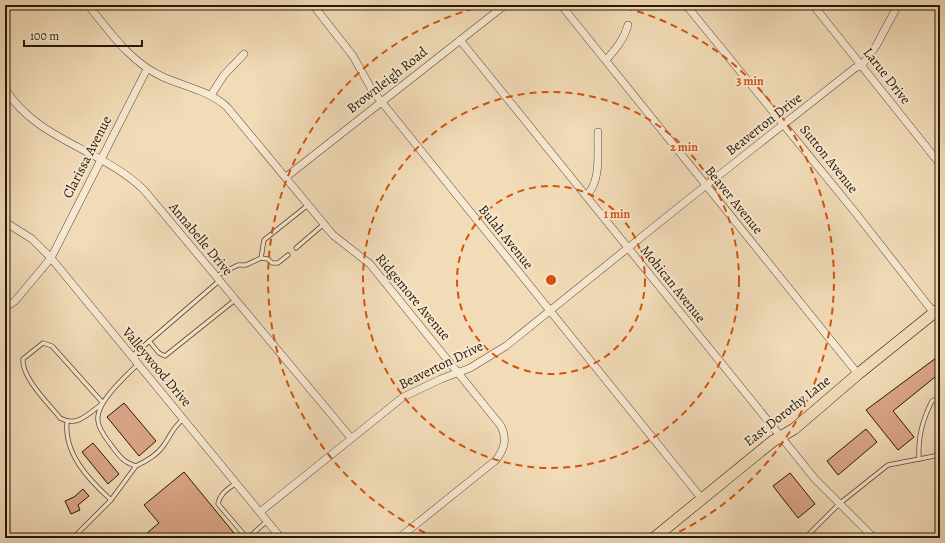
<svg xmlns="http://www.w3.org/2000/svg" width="945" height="543" font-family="Alegreya,serif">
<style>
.building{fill:#dca688;stroke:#261807}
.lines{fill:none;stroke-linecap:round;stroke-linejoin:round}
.service-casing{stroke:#594933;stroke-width:5}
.minor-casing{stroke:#594933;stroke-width:8}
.primary-casing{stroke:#261807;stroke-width:12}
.service{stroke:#f7e8d1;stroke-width:3.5}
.minor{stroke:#f7e8d1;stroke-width:7}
.primary{stroke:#f2dcb8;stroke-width:11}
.ring{fill:none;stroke:#d5520c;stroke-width:2;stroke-dasharray:7 5}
.labels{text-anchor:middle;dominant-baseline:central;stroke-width:4;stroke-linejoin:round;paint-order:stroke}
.street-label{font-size:14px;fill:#261807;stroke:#f7e8d1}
.centre{fill:#d5520c;stroke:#f7e8d1;stroke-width:2}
.ring-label{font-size:12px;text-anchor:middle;font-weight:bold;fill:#d5520c;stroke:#f7e8d1;stroke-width:4;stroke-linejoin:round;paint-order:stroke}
</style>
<rect width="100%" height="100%" fill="#f2dcb8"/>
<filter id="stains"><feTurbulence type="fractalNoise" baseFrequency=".005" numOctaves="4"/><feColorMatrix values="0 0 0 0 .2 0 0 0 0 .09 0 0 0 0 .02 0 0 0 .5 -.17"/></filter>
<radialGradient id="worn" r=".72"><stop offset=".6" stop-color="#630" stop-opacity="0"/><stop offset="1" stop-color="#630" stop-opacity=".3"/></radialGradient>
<g class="building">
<polygon points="940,355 940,373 893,411 914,437 898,450 866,410"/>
<polygon points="124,403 156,441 139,456 107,417"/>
<polygon points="866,429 877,442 838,475 827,461"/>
<polygon points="93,443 119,474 108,484 82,452"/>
<polygon points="184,472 238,538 141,538 159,523 144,505"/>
<polygon points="790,473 815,504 798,518 773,486"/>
<polygon points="83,489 89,496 78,505 80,510 71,514 65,501 74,497"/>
</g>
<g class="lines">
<defs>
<g id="service">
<polyline points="296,248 324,224"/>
<polyline points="261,258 264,240 308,205"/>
<polyline points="216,276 238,265 246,265 261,258 268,259 272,263 278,263 288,255"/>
<polyline points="149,341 159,353 165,356 235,300"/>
<path d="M43,343L52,346L103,403C89,413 77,428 60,418C49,404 21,377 23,359Z"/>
<polyline points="132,356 219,281"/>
<path d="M138,364C126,376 95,403 98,421C99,430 106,438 111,445C120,457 123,462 136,466C147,461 158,454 164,445C172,433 172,429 183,419"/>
<path d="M67,422C64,454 89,480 111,500"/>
<path d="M919,459C918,437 922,421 932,401L940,398"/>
<path d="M236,483C228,489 220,493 218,504L247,538"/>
<polyline points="66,538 67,538"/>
<polyline points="73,538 111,500 136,466"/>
<polyline points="248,538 267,521"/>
<polyline points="805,538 839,504 888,465 940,455"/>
</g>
<g id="minor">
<path d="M88,5C110,32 130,62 163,77C185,87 208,90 227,107L333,235L370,264L501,426C507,439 505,448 496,460L399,538"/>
<polyline points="313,5 353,56 372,90 702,499"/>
<polyline points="561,5 858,374"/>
<polyline points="686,5 854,211 934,313"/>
<polyline points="813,5 940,164"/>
<polyline points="460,40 815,479 874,538"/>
<path d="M606,60C616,49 624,39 628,25"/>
<path d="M5,89C38,141 102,149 144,190L351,438"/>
<polyline points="211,95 224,75 244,54"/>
<polyline points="286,177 505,5"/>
<path d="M586,196C602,181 597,152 598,132"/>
<polyline points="5,222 32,239 51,258 281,538"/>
<polyline points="5,308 15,301 51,258 147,69"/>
<polyline points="260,512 403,397 441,379 470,368 506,346 685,202 855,68 862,65 876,46 898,5"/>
<polyline points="662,532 667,538"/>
</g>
<polyline id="primary" points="654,538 773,441 794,429 858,374 940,308"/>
</defs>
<use href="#service" class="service-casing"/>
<use href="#minor" class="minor-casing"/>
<use href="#primary" class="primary-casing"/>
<use href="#service" class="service"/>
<use href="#minor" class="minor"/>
<use href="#primary" class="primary"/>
</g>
<g class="ring">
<circle cx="551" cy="280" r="94"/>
<circle cx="551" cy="280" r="188"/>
<path d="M436 538A282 282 0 0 1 488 5M614 5A282 282 0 0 1 666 538"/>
</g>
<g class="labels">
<g class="street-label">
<text transform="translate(887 76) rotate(52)">Larue Drive</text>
<text transform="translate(387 80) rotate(-38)">Brownleigh Road</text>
<text transform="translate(764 124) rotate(-38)">Beaverton Drive</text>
<text transform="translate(87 157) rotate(-63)">Clarissa Avenue</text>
<text transform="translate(829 159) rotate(51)">Sutton Avenue</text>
<text transform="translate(734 200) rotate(51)">Beaver Avenue</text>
<text transform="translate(506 237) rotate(51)">Bulah Avenue</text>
<text transform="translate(201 239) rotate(50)">Annabelle Drive</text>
<text transform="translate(673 284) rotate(51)">Mohican Avenue</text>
<text transform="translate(413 297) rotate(50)">Ridgemore Avenue</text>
<text transform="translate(441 365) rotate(-26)">Beaverton Drive</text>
<text transform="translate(157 367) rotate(50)">Valleywood Drive</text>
<text transform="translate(787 411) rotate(-38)">East Dorothy Lane</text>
</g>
</g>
<circle cx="551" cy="280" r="6" class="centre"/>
<g class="ring-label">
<text x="750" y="85">3 min</text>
<text x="684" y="151">2 min</text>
<text x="617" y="218">1 min</text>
</g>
<rect width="945" height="543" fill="none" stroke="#f2dcb8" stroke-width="20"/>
<rect x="6" y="6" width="933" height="531" fill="none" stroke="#261807" stroke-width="2"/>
<rect x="10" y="10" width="925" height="523" fill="none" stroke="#261807"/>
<path d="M24 40v6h118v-6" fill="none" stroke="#261807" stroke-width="2"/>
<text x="30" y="40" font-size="12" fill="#261807" stroke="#f7e8d1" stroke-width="3" paint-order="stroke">100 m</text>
<rect width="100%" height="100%" filter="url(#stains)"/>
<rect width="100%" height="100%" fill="url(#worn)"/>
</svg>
